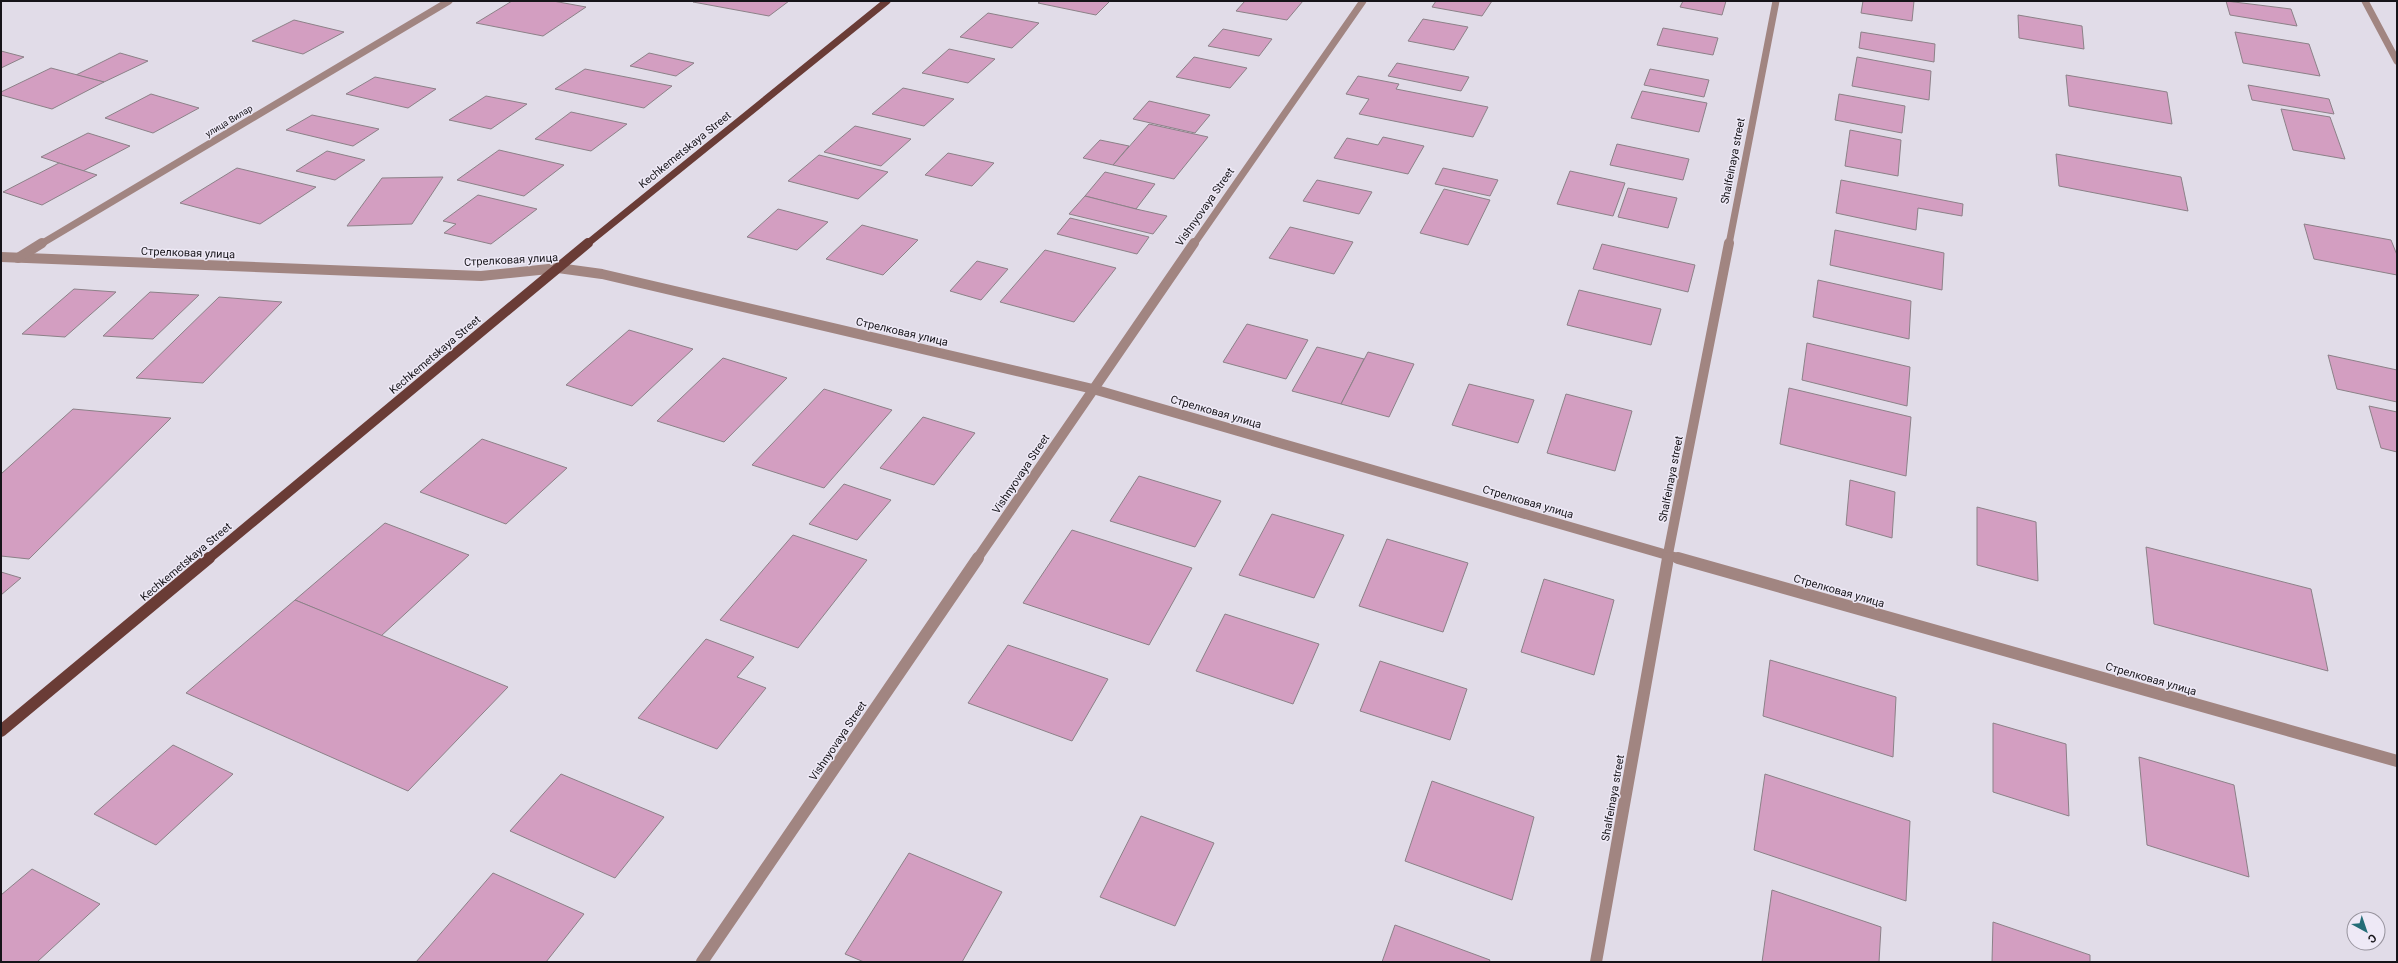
<svg xmlns="http://www.w3.org/2000/svg" width="2398" height="963" font-family="Roboto,sans-serif">
<style>
.building{fill:#d39ec1;stroke:#8c8188}
.lines{fill:none;stroke-linecap:round;stroke-linejoin:round}
.minor-far2{stroke:#a18581;stroke-width:7}
.minor-far1{stroke:#a18581;stroke-width:10}
.minor{stroke:#a18581;stroke-width:12}
.major-far2{stroke:#6a3c36;stroke-width:7}
.major-far1{stroke:#6a3c36;stroke-width:10}
.major{stroke:#6a3c36;stroke-width:12}
.labels{text-anchor:middle;dominant-baseline:central;stroke-width:3;stroke-linejoin:round;paint-order:stroke}
.far-street-label{font-size:9px;fill:#161419;stroke:#eee9f6}
.street-label{font-size:11px;fill:#161419;stroke:#eee9f6}
</style>
<rect width="100%" height="100%" fill="#e1dce8"/>
<g class="building">
<polygon points="512,1 553,1 586,7 543,36 476,23"/>
<polygon points="695,1 789,1 769,16 693,2"/>
<polygon points="1041,1 1110,1 1096,15 1038,3"/>
<polygon points="1245,1 1303,1 1287,20 1236,11"/>
<polygon points="1436,1 1492,1 1482,16 1432,7"/>
<polygon points="1683,1 1726,1 1722,15 1680,7"/>
<polygon points="1863,1 1914,1 1912,21 1861,13"/>
<polygon points="2226,1 2291,9 2297,26 2230,15"/>
<polygon points="988,13 1039,23 1012,48 960,37"/>
<polygon points="2018,15 2082,26 2084,49 2019,38"/>
<polygon points="1423,19 1468,27 1454,50 1408,41"/>
<polygon points="294,20 344,32 303,54 252,41"/>
<polygon points="1663,28 1718,38 1713,55 1657,45"/>
<polygon points="1223,29 1272,39 1259,56 1208,46"/>
<polygon points="1861,32 1935,44 1934,62 1859,48"/>
<polygon points="2235,32 2309,44 2320,76 2243,63"/>
<polygon points="949,49 995,59 968,83 922,73"/>
<polygon points="1,51 24,57 1,68"/>
<polygon points="120,53 148,61 104,82 76,75"/>
<polygon points="649,53 694,63 676,76 630,66"/>
<polygon points="1194,57 1247,68 1230,88 1176,77"/>
<polygon points="1857,57 1931,71 1929,100 1852,86"/>
<polygon points="1397,63 1469,77 1461,91 1388,76"/>
<polygon points="51,68 104,82 52,109 1,95 1,92"/>
<polygon points="585,69 672,86 644,108 555,89"/>
<polygon points="1650,69 1709,80 1704,97 1644,85"/>
<polygon points="2066,75 2167,92 2172,124 2069,106"/>
<polygon points="1358,76 1399,84 1396,89 1488,107 1473,137 1359,114 1369,99 1346,94"/>
<polygon points="375,77 436,89 408,108 346,94"/>
<polygon points="2248,85 2329,99 2334,114 2252,100"/>
<polygon points="903,88 954,99 924,126 872,114"/>
<polygon points="1642,91 1707,103 1699,132 1631,118"/>
<polygon points="151,94 199,108 153,133 105,118"/>
<polygon points="1839,94 1905,106 1902,133 1835,120"/>
<polygon points="486,96 527,104 491,129 449,120"/>
<polygon points="1149,101 1210,115 1195,133 1133,119"/>
<polygon points="2281,109 2330,117 2345,159 2293,150"/>
<polygon points="571,112 627,124 591,151 535,139"/>
<polygon points="312,115 379,129 353,146 286,130"/>
<polygon points="1149,124 1208,137 1174,179 1113,165"/>
<polygon points="855,126 911,139 881,166 824,152"/>
<polygon points="1850,130 1901,140 1898,176 1845,166"/>
<polygon points="88,133 130,146 83,171 41,157"/>
<polygon points="1383,137 1424,146 1408,174 1334,158 1347,138 1378,145"/>
<polygon points="1100,140 1129,146 1113,165 1083,158"/>
<polygon points="1617,144 1689,159 1683,180 1610,165"/>
<polygon points="499,150 564,165 524,196 457,180"/>
<polygon points="327,151 365,160 335,180 296,171"/>
<polygon points="948,153 994,163 972,186 925,175"/>
<polygon points="2056,154 2181,177 2188,211 2059,186"/>
<polygon points="819,155 888,172 858,199 788,181"/>
<polygon points="59,163 97,175 42,205 3,192"/>
<polygon points="237,168 316,187 260,224 180,203"/>
<polygon points="1443,168 1498,180 1490,196 1435,184"/>
<polygon points="1570,171 1625,183 1613,216 1557,204"/>
<polygon points="1105,172 1155,184 1136,209 1085,196"/>
<polygon points="443,177 412,224 347,226 382,178"/>
<polygon points="1317,180 1372,192 1359,214 1303,201"/>
<polygon points="1841,180 1963,204 1962,216 1918,208 1916,230 1836,213"/>
<polygon points="1628,188 1677,198 1668,228 1618,217"/>
<polygon points="1444,189 1490,200 1468,245 1420,233"/>
<polygon points="478,195 537,209 491,244 444,233 456,224 443,221"/>
<polygon points="1085,196 1136,209 1167,216 1153,234 1069,214"/>
<polygon points="778,209 828,222 797,250 747,237"/>
<polygon points="1070,218 1149,237 1137,254 1057,234"/>
<polygon points="2304,224 2391,240 2397,255 2397,275 2314,259"/>
<polygon points="862,225 918,240 883,275 826,259"/>
<polygon points="1290,227 1353,242 1334,274 1269,258"/>
<polygon points="1835,230 1944,253 1942,290 1830,265"/>
<polygon points="1602,244 1695,265 1688,292 1593,269"/>
<polygon points="1045,250 1116,268 1074,322 1000,302"/>
<polygon points="977,261 1008,269 981,300 950,291"/>
<polygon points="1818,280 1911,301 1909,339 1813,317"/>
<polygon points="74,289 116,292 65,337 22,334"/>
<polygon points="1579,290 1661,309 1651,345 1567,325"/>
<polygon points="150,292 199,295 153,339 103,336"/>
<polygon points="219,297 282,302 203,383 136,378"/>
<polygon points="1247,324 1308,340 1286,379 1223,362"/>
<polygon points="629,330 693,349 632,406 566,385"/>
<polygon points="1807,343 1910,367 1907,406 1802,380"/>
<polygon points="1317,347 1364,359 1341,404 1292,391"/>
<polygon points="1368,352 1414,364 1389,417 1341,404"/>
<polygon points="2328,355 2397,370 2397,402 2337,389"/>
<polygon points="723,358 787,378 724,442 657,421"/>
<polygon points="1469,384 1534,400 1518,443 1452,425"/>
<polygon points="1789,388 1911,417 1906,476 1780,444"/>
<polygon points="824,389 892,410 824,488 752,465"/>
<polygon points="1566,394 1632,411 1615,471 1547,453"/>
<polygon points="2369,406 2397,412 2397,452 2381,448"/>
<polygon points="73,409 171,418 29,559 1,556 1,474"/>
<polygon points="923,417 975,433 934,485 880,468"/>
<polygon points="482,439 567,468 506,524 420,492"/>
<polygon points="1139,476 1221,501 1195,547 1110,521"/>
<polygon points="1850,480 1895,492 1892,538 1846,525"/>
<polygon points="844,484 891,500 857,540 809,524"/>
<polygon points="1977,507 2036,522 2038,581 1977,565"/>
<polygon points="1272,514 1344,535 1314,598 1239,575"/>
<polygon points="385,523 469,555 381,636 295,600"/>
<polygon points="1072,530 1192,568 1149,645 1023,603"/>
<polygon points="793,535 867,560 798,648 720,620"/>
<polygon points="1387,539 1468,563 1443,632 1359,606"/>
<polygon points="2146,547 2311,589 2328,671 2154,624"/>
<polygon points="1,572 21,578 1,595"/>
<polygon points="1544,579 1614,600 1594,675 1521,652"/>
<polygon points="295,600 508,687 408,791 186,693"/>
<polygon points="1225,614 1319,644 1293,704 1196,671"/>
<polygon points="706,639 754,657 737,677 766,688 717,749 638,718"/>
<polygon points="1008,645 1108,679 1072,741 968,703"/>
<polygon points="1770,660 1896,697 1893,757 1763,716"/>
<polygon points="1380,661 1467,689 1450,740 1360,711"/>
<polygon points="1993,723 2066,744 2069,816 1993,792"/>
<polygon points="173,745 233,774 156,845 94,814"/>
<polygon points="2139,757 2234,785 2249,877 2147,845"/>
<polygon points="561,774 664,817 615,878 510,831"/>
<polygon points="1765,774 1910,821 1906,901 1754,850"/>
<polygon points="1432,781 1534,817 1512,900 1405,861"/>
<polygon points="1141,816 1214,843 1175,926 1100,897"/>
<polygon points="909,853 1002,892 962,962 864,962 845,954"/>
<polygon points="32,869 100,904 37,962 1,962 1,895"/>
<polygon points="493,873 584,914 546,962 416,962"/>
<polygon points="1772,890 1881,927 1879,962 1762,962"/>
<polygon points="1993,922 2090,955 2090,962 1992,962"/>
<polygon points="1395,925 1490,960 1489,962 1382,962"/>
</g>
<g class="lines">
<g class="minor-far2">
<polyline points="2365,1 2397,61"/>
<polyline points="41,244 449,1"/>
<polyline points="1194,244 1363,1"/>
<polyline points="1729,244 1776,1"/>
</g>
<g class="minor-far1">
<polyline points="1,257 481,276 558,268 602,274 1093,389 1681,559"/>
<polyline points="18,258 42,243"/>
<polyline points="977,559 1194,243"/>
<polyline points="1667,559 1729,243"/>
</g>
<g class="minor">
<polyline points="1678,558 2397,761"/>
<polyline points="702,962 978,558"/>
<polyline points="1596,962 1668,558"/>
</g>
<polyline class="major-far2" points="587,244 887,1"/>
<polyline class="major-far1" points="208,559 588,243"/>
<polyline class="major" points="1,731 209,558"/>
</g>
<g class="labels">
<g class="far-street-label">
<text transform="translate(229 121) rotate(-31)">улица Вилар</text>
</g>
<g class="street-label">
<text transform="translate(685 150) rotate(-39)">Kechkemetskaya Street</text>
<text transform="translate(1733 161) rotate(-79)">Shalfeinaya street</text>
<text transform="translate(1205 207) rotate(-55)">Vishnyovaya Street</text>
<text transform="translate(188 253) rotate(2)">Стрелковая улица</text>
<text transform="translate(511 260) rotate(-3)">Стрелковая улица</text>
<text transform="translate(902 332) rotate(13)">Стрелковая улица</text>
<text transform="translate(435 355) rotate(-40)">Kechkemetskaya Street</text>
<text transform="translate(1216 412) rotate(16)">Стрелковая улица</text>
<text transform="translate(1021 474) rotate(-56)">Vishnyovaya Street</text>
<text transform="translate(1671 479) rotate(-79)">Shalfeinaya street</text>
<text transform="translate(1528 502) rotate(16)">Стрелковая улица</text>
<text transform="translate(186 562) rotate(-40)">Kechkemetskaya Street</text>
<text transform="translate(1839 591) rotate(16)">Стрелковая улица</text>
<text transform="translate(2151 679) rotate(16)">Стрелковая улица</text>
<text transform="translate(838 741) rotate(-56)">Vishnyovaya Street</text>
<text transform="translate(1613 798) rotate(-80)">Shalfeinaya street</text>
</g>
</g>
<rect width="2398" height="963" fill="none" stroke="#161419" stroke-width="4"/>
<g transform="translate(2366 931) rotate(140)"><circle r="19" fill="#eee9f6" stroke="#98949e"/>
<path d="M0-3L7 15L0 10L-7 15Z" fill="#246d77"/>
<text y="-6" font-size="11" font-weight="bold" text-anchor="middle" fill="#161419">С</text>
</g>
</svg>
